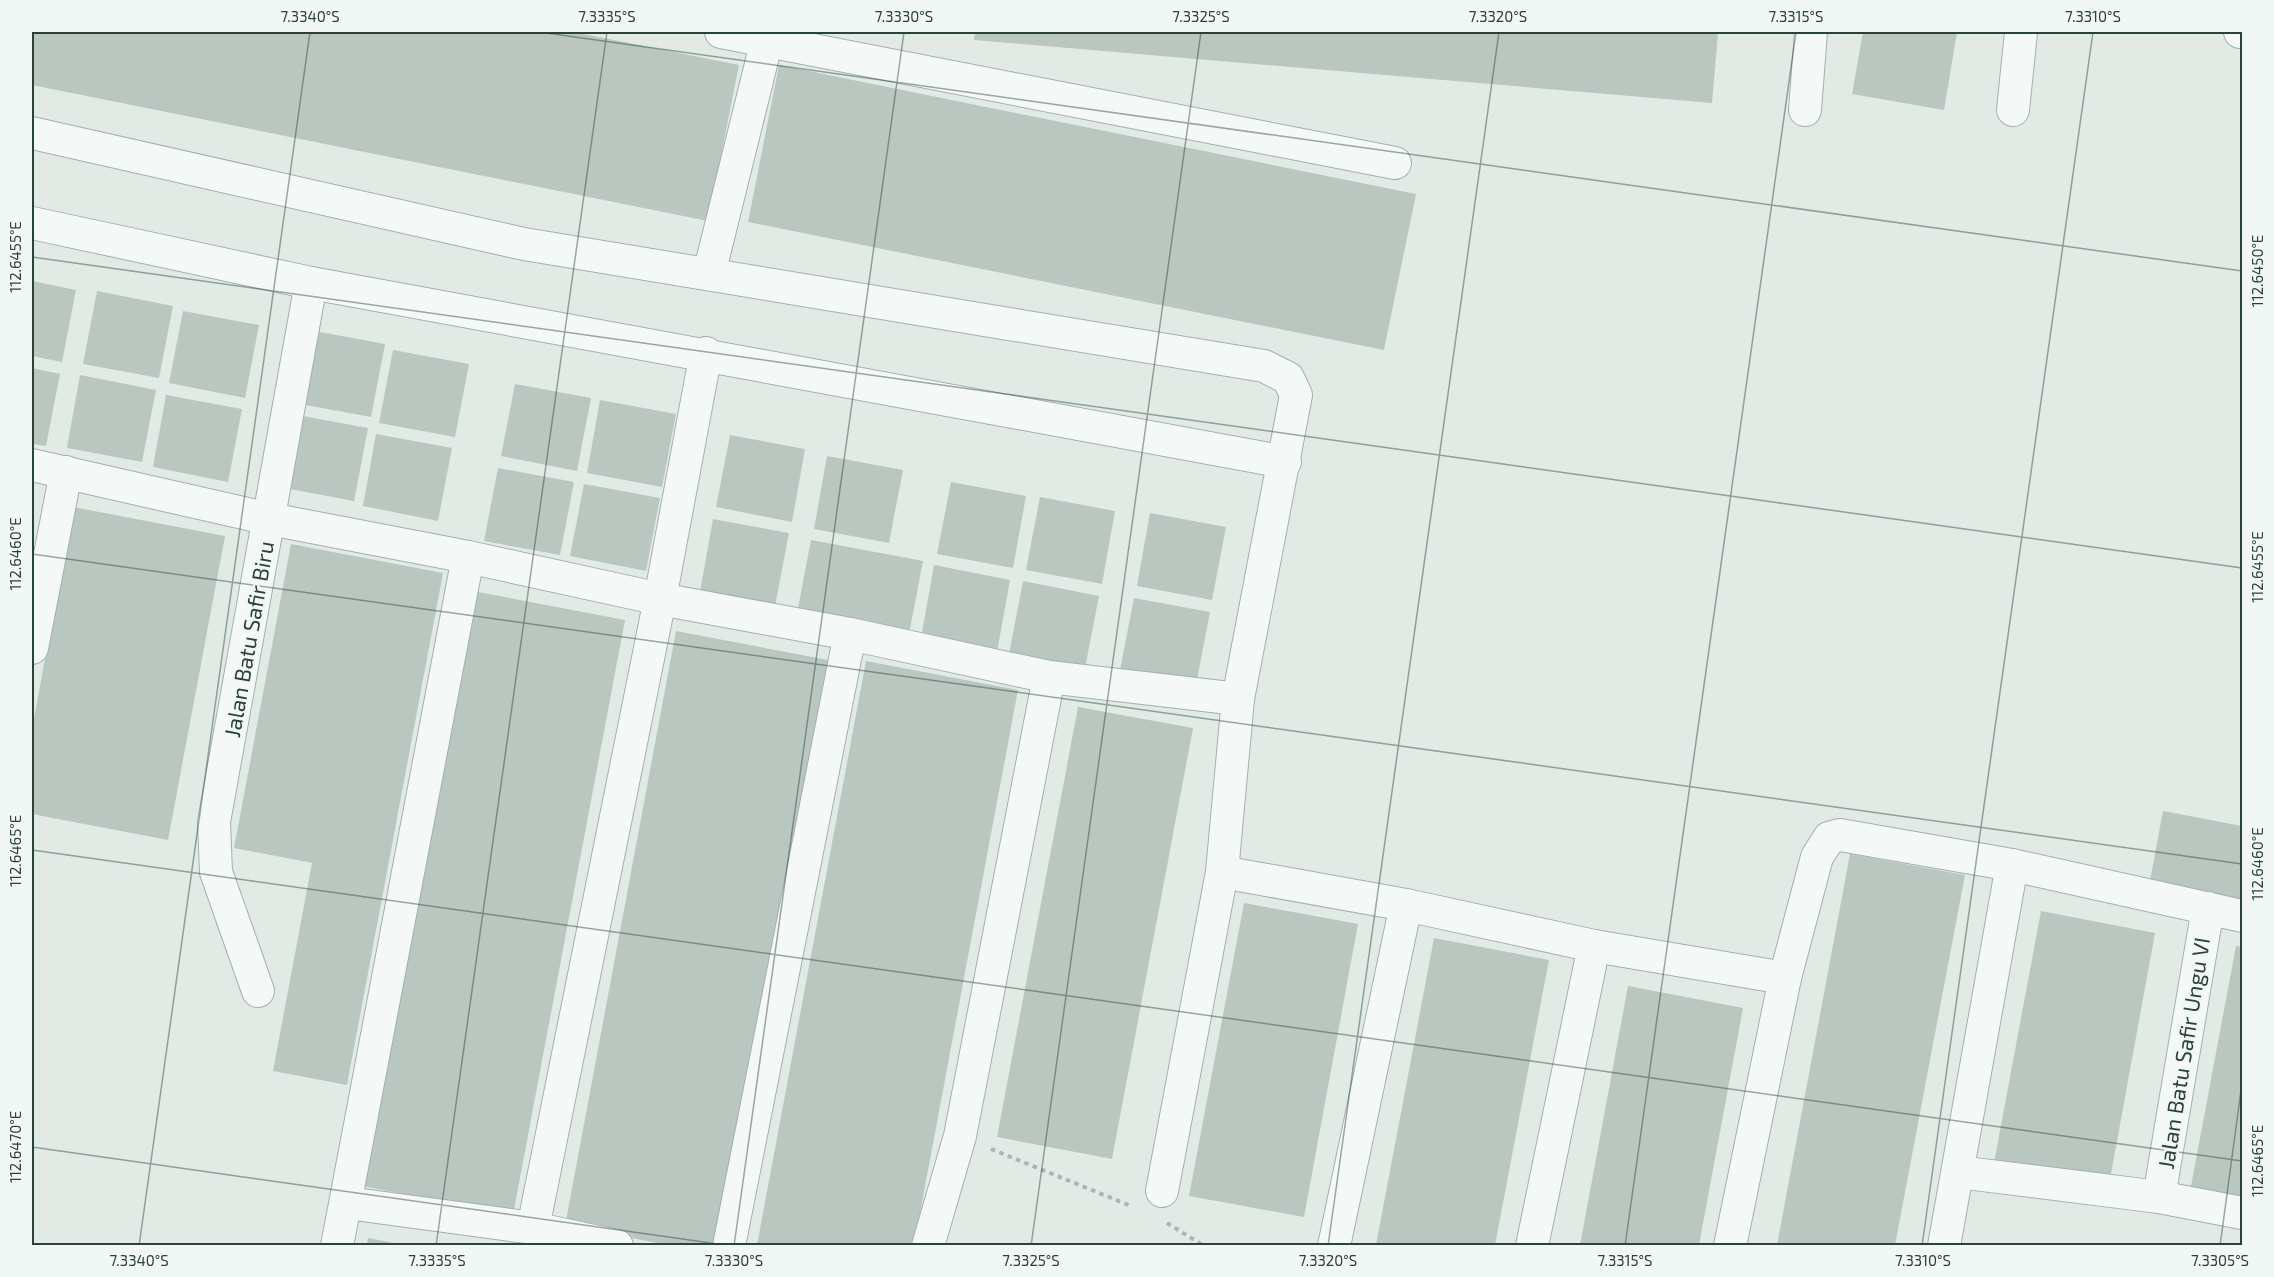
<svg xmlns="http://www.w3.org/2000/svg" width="2274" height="1277" font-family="'Exo 2',sans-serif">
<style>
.building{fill:#b9c7c0}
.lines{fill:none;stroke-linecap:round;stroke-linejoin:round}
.street-casing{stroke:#a3b1aa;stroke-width:34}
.path{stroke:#abb6b2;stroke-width:4;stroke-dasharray:4.5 4.5;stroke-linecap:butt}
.street{stroke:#f4f8f7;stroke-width:32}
.ticks{fill:none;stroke:#2a4237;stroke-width:1.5;stroke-opacity:0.45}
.labels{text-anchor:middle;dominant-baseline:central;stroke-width:5;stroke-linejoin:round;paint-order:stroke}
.street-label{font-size:22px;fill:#2a4237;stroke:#f1f7f4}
.neatline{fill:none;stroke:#2a4237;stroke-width:2}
.ticks-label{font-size:15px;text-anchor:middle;fill:#2a4237}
</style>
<rect width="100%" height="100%" fill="#e2eae6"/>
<g class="building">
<polygon points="32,32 574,32 739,65 708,221 32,85"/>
<polygon points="975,32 1693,32 1718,33 1712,103 974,40"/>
<polygon points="1863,32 1957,32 1944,110 1852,94"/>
<polygon points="779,65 1416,194 1384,350 748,222"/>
<polygon points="32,281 76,290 62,362 32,356"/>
<polygon points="97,291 173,306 159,378 83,364"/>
<polygon points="183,311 259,325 245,398 169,383"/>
<polygon points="309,330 385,344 371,417 295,403"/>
<polygon points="393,350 469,364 455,437 379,423"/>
<polygon points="32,368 60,374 46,446 32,444"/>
<polygon points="80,375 156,390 142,462 67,448"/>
<polygon points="515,384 591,398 577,471 501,456"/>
<polygon points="166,395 242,409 228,482 153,467"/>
<polygon points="600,400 676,414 662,487 587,473"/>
<polygon points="292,414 368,428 354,501 279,487"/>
<polygon points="376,434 452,448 438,521 363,506"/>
<polygon points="730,435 805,449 792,522 716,507"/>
<polygon points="827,456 903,470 889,543 814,529"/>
<polygon points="498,468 574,482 560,555 484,541"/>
<polygon points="951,482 1026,496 1013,568 937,554"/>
<polygon points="584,484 660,498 646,571 570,556"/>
<polygon points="1040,497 1115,511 1102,584 1026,570"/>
<polygon points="73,507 225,536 168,840 32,814 32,729"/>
<polygon points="1150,513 1226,527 1212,600 1137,586"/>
<polygon points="713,519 789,533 775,606 700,592"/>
<polygon points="811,540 923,561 909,634 797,613"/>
<polygon points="291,544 443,573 347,1085 273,1071 312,863 234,848"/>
<polygon points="934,565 1010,580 997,652 921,638"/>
<polygon points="1023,581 1099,596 1085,668 1009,654"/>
<polygon points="473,591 625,620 513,1215 362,1186"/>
<polygon points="1134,598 1210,612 1196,685 1120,670"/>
<polygon points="676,631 828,660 719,1245 669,1245 565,1226"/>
<polygon points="866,661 1018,690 914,1245 757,1245"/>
<polygon points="1078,707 1193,728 1112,1159 997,1137"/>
<polygon points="2163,811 2242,826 2242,909 2148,891"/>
<polygon points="1850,854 1965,875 1895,1245 1777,1245"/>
<polygon points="1244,903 1358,924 1304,1217 1189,1196"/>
<polygon points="2041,911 2155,933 2109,1185 1994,1163"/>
<polygon points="1434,938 1549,960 1495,1245 1376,1245"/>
<polygon points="2236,946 2242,947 2242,1208 2189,1197"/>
<polygon points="1628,986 1743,1008 1699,1245 1580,1245"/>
<polygon points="368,1238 400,1244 400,1245 367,1245"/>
</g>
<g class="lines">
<defs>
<g id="street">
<polyline points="721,32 1395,163"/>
<polyline points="2240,32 2242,32"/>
<polyline points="1805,110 1811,32"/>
<polyline points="2013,110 2021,32"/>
<polyline points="32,133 524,244 1264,366 1288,378 1296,395 1238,699 1222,872 1162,1191"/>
<polyline points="32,223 311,283 1285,462"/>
<polyline points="709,274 769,32"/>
<polyline points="32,465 270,519 468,557 660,599 850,634 1049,677 1238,699"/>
<polyline points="32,648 66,472"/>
<polyline points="1222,872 1406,905 1594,946 1785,978"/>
<polyline points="258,991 216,872 214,822 311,283"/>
<polyline points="1958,1172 2159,1197 2242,1213"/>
<polyline points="2159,1197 2208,908"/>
<polyline points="347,1203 533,1228 617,1246"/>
<polyline points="533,1228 660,599 706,353"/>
<polyline points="337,1246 468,557"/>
<polyline points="729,1246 850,634"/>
<polyline points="928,1246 960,1136 1049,677"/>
<polyline points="1334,1246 1406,905"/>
<polyline points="1532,1246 1594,946"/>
<polyline points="1730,1246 1785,978 1817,857 1829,838 1840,835 2012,865 2242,916"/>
<polyline points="1944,1246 2012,865"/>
</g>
</defs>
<use href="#street" class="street-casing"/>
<g class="path">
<polyline points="991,1149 1131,1206"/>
<polyline points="1167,1223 1204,1246"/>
</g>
<use href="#street" class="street"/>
</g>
<path class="ticks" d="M539,32L2242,271M32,257L2242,568M32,554L2242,864M32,850L2242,1161M32,1147L732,1246M139,1246L310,32M436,1246L607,32M734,1246L904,32M1031,1246L1201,32M1328,1246L1499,32M1625,1246L1796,32M1922,1246L2093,32M2220,1246L2242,1083"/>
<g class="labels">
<g class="street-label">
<text transform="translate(248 639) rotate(-80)">Jalan Batu Safir Biru</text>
<text transform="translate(2183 1053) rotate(-81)">Jalan Batu Safir Ungu VI</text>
</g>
</g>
<rect width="2274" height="1277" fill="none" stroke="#f1f7f4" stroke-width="66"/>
<rect x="33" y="33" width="2208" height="1211" class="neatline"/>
<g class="ticks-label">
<text x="310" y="22">7.3340°S</text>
<text x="607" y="22">7.3335°S</text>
<text x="904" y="22">7.3330°S</text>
<text x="1201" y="22">7.3325°S</text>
<text x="1498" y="22">7.3320°S</text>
<text x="1796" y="22">7.3315°S</text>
<text x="2093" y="22">7.3310°S</text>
<text transform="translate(16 257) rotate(-90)" y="5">112.6455°E</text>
<text transform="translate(2258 271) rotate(-90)" y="5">112.6450°E</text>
<text transform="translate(16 554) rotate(-90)" y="5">112.6460°E</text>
<text transform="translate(2258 567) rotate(-90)" y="5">112.6455°E</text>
<text transform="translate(16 851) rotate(-90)" y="5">112.6465°E</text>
<text transform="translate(2258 864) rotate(-90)" y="5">112.6460°E</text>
<text transform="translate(16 1147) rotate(-90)" y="5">112.6470°E</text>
<text transform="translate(2258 1161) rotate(-90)" y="5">112.6465°E</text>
<text x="139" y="1266">7.3340°S</text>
<text x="437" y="1266">7.3335°S</text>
<text x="734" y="1266">7.3330°S</text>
<text x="1031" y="1266">7.3325°S</text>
<text x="1328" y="1266">7.3320°S</text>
<text x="1625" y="1266">7.3315°S</text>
<text x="1923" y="1266">7.3310°S</text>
<text x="2220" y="1266">7.3305°S</text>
</g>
</svg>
